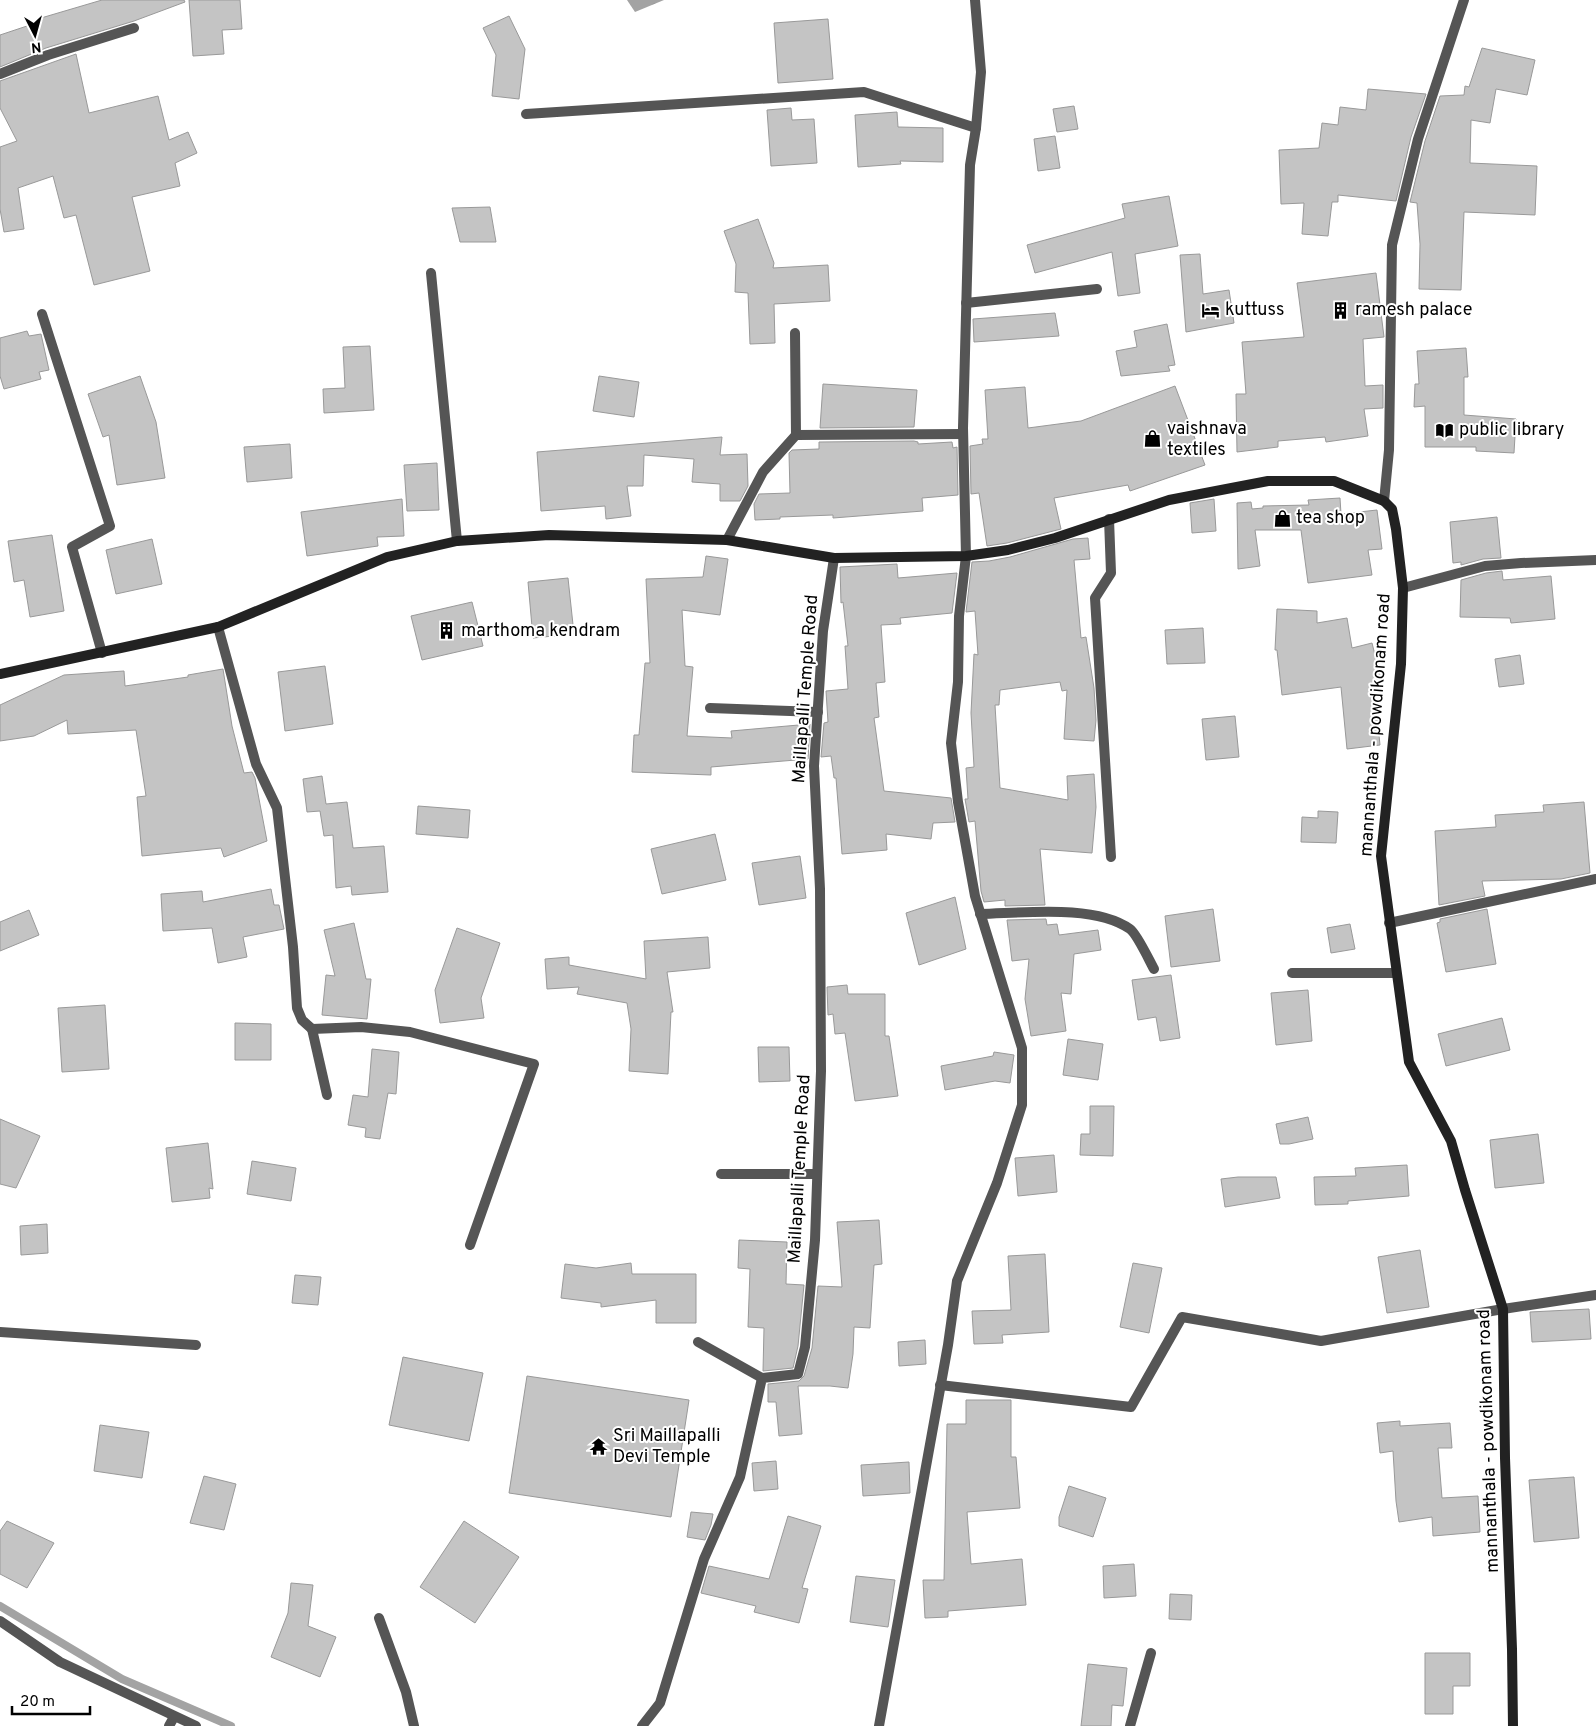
<svg xmlns="http://www.w3.org/2000/svg" width="1596" height="1726" font-family="Overpass,sans-serif">
<style>
.water{fill:url(#water-ripples)}
.lines{fill:none;stroke-linecap:round;stroke-linejoin:round}
.stream{stroke:#a3a3a3;stroke-width:8}
.building{fill:#c4c4c4;stroke:#999}
.minor{stroke:#555;stroke-width:10}
.tertiary{stroke:#555;stroke-width:10}
.secondary{stroke:#222;stroke-width:10}
.labels{text-anchor:middle;dominant-baseline:central;stroke-width:4;stroke-linejoin:round;paint-order:stroke}
.poi-label{font-size:18px;fill:#000;stroke:#fff;text-anchor:start}
.street-label{font-size:18px;fill:#000;stroke:#fff}
</style>
<defs>
<pattern id="water-ripples" width="26" height="14" patternUnits="userSpaceOnUse" patternTransform="scale(1.25)"><rect width="26" height="14" fill="#a3a3a3"/><path d="M2 4q2-2 4 0t4 0M15 11q2-2 4 0t4 0" fill="none" stroke="#8b8b8b"/></pattern>
</defs>
<rect width="100%" height="100%" fill="#fff"/>
<polygon class="water" points="627,0 664,0 635,12"/>
<g class="lines">
<polyline class="stream" points="0,1606 122,1679 231,1726"/>
</g>
<g class="building">
<polygon points="102,0 184,0 185,2 134,21 46,48 0,67 0,35 42,21 41,18"/>
<polygon points="189,0 240,0 242,29 222,30 224,54 193,56"/>
<polygon points="509,16 525,49 519,99 492,96 496,55 483,28"/>
<polygon points="828,19 833,79 778,83 774,23"/>
<polygon points="1482,48 1535,60 1527,95 1496,89 1490,123 1471,120 1470,163 1537,166 1535,215 1464,212 1461,290 1419,289 1420,244 1417,203 1410,202 1425,141 1440,96 1464,95 1465,86 1469,87"/>
<polygon points="76,54 89,113 158,96 169,140 188,132 197,153 175,163 180,186 132,197 150,271 94,285 76,215 64,218 53,176 18,188 24,229 4,232 0,209 0,147 17,141 0,108 0,81"/>
<polygon points="1368,89 1426,94 1411,137 1396,201 1338,195 1338,202 1332,202 1328,236 1302,234 1304,203 1281,204 1279,150 1319,148 1322,123 1338,125 1340,107 1366,110"/>
<polygon points="1074,106 1078,129 1057,132 1053,109"/>
<polygon points="791,108 792,120 814,119 817,163 771,166 767,110"/>
<polygon points="897,112 898,127 943,128 943,162 900,161 901,164 858,167 855,115"/>
<polygon points="1055,136 1060,168 1038,171 1034,139"/>
<polygon points="1169,196 1178,246 1135,254 1140,293 1118,296 1112,252 1035,273 1027,245 1125,218 1122,204"/>
<polygon points="490,207 496,242 460,242 452,208"/>
<polygon points="758,219 774,263 773,268 828,265 830,301 774,304 775,343 750,344 748,293 735,292 736,264 724,231"/>
<polygon points="1200,254 1203,294 1229,290 1234,323 1186,332 1180,255"/>
<polygon points="1376,273 1384,337 1363,339 1365,386 1383,385 1383,408 1364,409 1368,436 1326,442 1325,437 1278,441 1278,447 1237,452 1236,394 1246,394 1242,342 1304,337 1297,283"/>
<polygon points="1055,313 1059,336 974,342 973,319"/>
<polygon points="1167,324 1175,365 1168,366 1170,371 1121,376 1116,351 1137,347 1134,331"/>
<polygon points="27,331 29,336 41,334 49,370 39,372 41,379 4,389 0,376 0,338"/>
<polygon points="370,346 374,410 324,413 323,389 345,388 343,347"/>
<polygon points="1466,348 1468,377 1464,377 1464,415 1516,419 1514,453 1476,451 1476,447 1425,447 1425,406 1414,407 1415,384 1419,384 1417,351"/>
<polygon points="140,376 156,422 165,478 117,485 109,435 103,437 88,394"/>
<polygon points="599,376 639,382 634,417 593,411"/>
<polygon points="823,384 917,390 914,427 820,428"/>
<polygon points="1175,386 1205,465 1130,491 1128,485 1054,498 1061,529 1007,543 987,546 979,493 971,494 970,446 983,444 982,439 988,439 985,390 1025,387 1028,428 1081,421"/>
<polygon points="722,437 720,455 747,454 748,486 740,501 720,501 720,484 692,482 694,459 644,455 643,486 627,486 631,516 606,519 605,506 541,511 537,452"/>
<polygon points="914,441 918,442 918,444 952,442 953,448 957,447 958,495 922,498 923,511 833,518 833,515 780,517 780,519 755,520 754,504 759,494 790,493 789,453 792,450 819,449 819,442"/>
<polygon points="290,444 292,478 247,482 244,447"/>
<polygon points="437,463 439,510 407,511 404,465"/>
<polygon points="1340,498 1341,514 1377,510 1382,549 1368,550 1372,575 1308,583 1301,530 1255,530 1260,566 1238,569 1237,503 1251,502 1252,509 1263,508 1263,506 1309,505 1308,500"/>
<polygon points="402,499 404,536 377,537 378,546 307,556 301,512"/>
<polygon points="1214,499 1216,531 1192,533 1190,503"/>
<polygon points="1497,517 1501,558 1483,559 1461,565 1461,562 1453,563 1450,522"/>
<polygon points="52,535 64,611 30,617 24,580 14,582 8,541"/>
<polygon points="1088,538 1090,559 1074,560 1081,638 1086,637 1094,688 1096,720 1094,741 1064,739 1067,690 1062,691 1060,682 1000,690 999,705 995,705 1000,788 1068,800 1067,776 1094,774 1096,807 1092,853 1040,849 1045,905 1005,906 1005,900 984,902 981,891 975,821 969,822 965,799 968,799 966,768 974,767 971,713 974,654 978,655 975,611 966,612 972,562 989,561 1010,557 1073,539"/>
<polygon points="152,539 162,584 116,594 106,550"/>
<polygon points="706,556 728,559 720,615 682,610 685,666 693,667 687,736 732,738 731,731 810,724 808,759 711,767 711,775 632,772 634,735 639,735 645,663 650,663 646,579 703,577"/>
<polygon points="897,564 898,578 957,573 952,613 900,618 901,624 881,625 885,682 876,683 879,717 874,718 884,791 951,798 955,822 933,823 931,839 886,834 887,850 842,854 836,778 834,778 831,756 821,757 824,723 828,722 826,691 848,689 845,646 848,646 843,602 841,603 840,567"/>
<polygon points="1502,571 1503,580 1551,576 1555,619 1511,623 1510,618 1460,617 1461,580 1486,573"/>
<polygon points="568,578 574,634 533,638 528,582"/>
<polygon points="472,602 483,646 422,660 411,616"/>
<polygon points="1277,609 1317,611 1317,623 1347,618 1352,648 1372,643 1382,683 1374,685 1380,745 1347,749 1341,687 1282,695 1277,650 1275,650"/>
<polygon points="1203,628 1205,663 1167,664 1165,630"/>
<polygon points="1520,655 1524,684 1499,687 1495,659"/>
<polygon points="325,666 333,724 285,731 278,672"/>
<polygon points="223,669 232,726 244,773 252,772 255,778 267,841 224,857 221,848 142,856 137,797 146,796 136,730 68,734 67,720 34,736 0,741 0,705 64,675 124,671 125,686 188,677 188,675"/>
<polygon points="1235,716 1239,757 1206,760 1202,719"/>
<polygon points="322,776 326,804 347,802 353,848 384,846 388,892 352,895 351,886 336,888 333,835 324,836 320,811 307,812 303,779"/>
<polygon points="1584,802 1590,873 1561,879 1482,881 1485,896 1439,905 1435,831 1496,827 1495,815 1544,812 1543,805"/>
<polygon points="418,806 470,810 468,838 416,834"/>
<polygon points="1318,811 1338,812 1336,843 1301,842 1302,817 1318,818"/>
<polygon points="715,834 726,880 662,894 651,849"/>
<polygon points="800,856 806,898 759,905 752,863"/>
<polygon points="271,889 274,905 279,905 284,929 243,937 247,957 218,963 212,928 163,931 161,894 202,891 203,902"/>
<polygon points="955,897 966,949 919,965 906,913"/>
<polygon points="1213,909 1220,961 1171,967 1165,916"/>
<polygon points="1487,909 1496,964 1446,972 1437,923 1440,922 1440,919"/>
<polygon points="29,910 39,935 0,951 0,922"/>
<polygon points="1046,919 1047,925 1057,924 1059,935 1098,930 1101,950 1074,954 1071,994 1061,993 1066,1031 1031,1036 1025,999 1029,959 1012,961 1007,920"/>
<polygon points="354,923 366,979 371,979 367,1019 322,1015 326,975 335,976 324,930"/>
<polygon points="1350,924 1355,949 1331,953 1327,928"/>
<polygon points="457,928 500,943 481,998 484,1018 440,1023 435,990"/>
<polygon points="708,937 710,968 667,972 673,1012 671,1012 668,1074 629,1071 631,1029 627,1003 577,994 579,987 547,989 545,959 569,957 569,965 646,979 644,941"/>
<polygon points="1171,975 1180,1038 1160,1041 1156,1017 1138,1020 1132,980"/>
<polygon points="847,985 848,994 885,994 885,1036 889,1036 898,1096 855,1101 845,1033 835,1034 833,1014 828,1015 827,987"/>
<polygon points="1308,990 1312,1041 1276,1045 1271,993"/>
<polygon points="105,1005 109,1069 62,1072 58,1008"/>
<polygon points="1502,1018 1510,1050 1446,1066 1438,1034"/>
<polygon points="235,1023 271,1024 271,1060 235,1060"/>
<polygon points="1068,1039 1103,1044 1098,1080 1063,1075"/>
<polygon points="758,1047 789,1047 790,1081 759,1082"/>
<polygon points="372,1049 399,1052 396,1094 388,1093 380,1139 365,1137 366,1128 348,1125 353,1095 368,1097"/>
<polygon points="994,1052 1014,1055 1010,1083 995,1081 945,1090 941,1066 993,1056"/>
<polygon points="1090,1106 1114,1106 1113,1156 1080,1155 1081,1134 1090,1134"/>
<polygon points="1308,1117 1313,1139 1289,1144 1280,1144 1276,1124"/>
<polygon points="0,1119 40,1136 16,1188 0,1184"/>
<polygon points="1538,1134 1544,1183 1495,1188 1490,1140"/>
<polygon points="208,1143 213,1189 209,1188 210,1198 172,1202 166,1148"/>
<polygon points="1054,1155 1057,1192 1018,1196 1015,1158"/>
<polygon points="252,1161 296,1168 291,1201 247,1194"/>
<polygon points="1407,1165 1409,1196 1348,1201 1348,1204 1315,1205 1314,1177 1356,1176 1355,1168"/>
<polygon points="1238,1177 1276,1177 1280,1198 1225,1207 1221,1179"/>
<polygon points="879,1220 882,1264 874,1265 870,1328 854,1327 853,1354 848,1388 830,1386 798,1386 802,1434 779,1436 776,1402 768,1402 768,1384 799,1381 804,1376 812,1348 818,1286 842,1287 837,1222"/>
<polygon points="47,1224 48,1253 21,1255 20,1226"/>
<polygon points="739,1240 787,1242 786,1284 804,1285 798,1346 793,1368 763,1371 764,1328 748,1327 750,1269 738,1268"/>
<polygon points="1420,1250 1429,1307 1387,1313 1378,1257"/>
<polygon points="1045,1254 1049,1332 1002,1335 1003,1343 974,1344 972,1311 1011,1310 1008,1256"/>
<polygon points="631,1263 632,1274 696,1274 696,1323 656,1323 656,1300 601,1307 601,1303 561,1298 565,1264 596,1268"/>
<polygon points="1133,1263 1162,1268 1149,1333 1120,1327"/>
<polygon points="295,1275 321,1277 318,1305 292,1303"/>
<polygon points="1589,1309 1591,1339 1532,1342 1530,1312"/>
<polygon points="925,1340 926,1364 899,1366 898,1342"/>
<polygon points="403,1357 483,1373 469,1441 389,1425"/>
<polygon points="527,1376 689,1400 671,1517 509,1493"/>
<polygon points="966,1400 1011,1400 1011,1457 1016,1457 1020,1508 967,1512 971,1564 1022,1559 1026,1605 948,1611 948,1617 925,1618 923,1580 944,1580 947,1424 966,1424"/>
<polygon points="1400,1421 1400,1426 1450,1423 1452,1448 1438,1448 1442,1498 1478,1496 1480,1532 1433,1536 1432,1517 1399,1522 1396,1501 1393,1451 1380,1453 1377,1423"/>
<polygon points="100,1425 149,1432 142,1478 94,1471"/>
<polygon points="776,1461 778,1489 754,1491 752,1463"/>
<polygon points="909,1462 910,1493 863,1496 861,1465"/>
<polygon points="204,1476 236,1484 224,1530 190,1523"/>
<polygon points="1574,1477 1579,1538 1534,1542 1529,1480"/>
<polygon points="1069,1486 1106,1498 1093,1537 1059,1526 1059,1517"/>
<polygon points="691,1512 713,1514 711,1525 705,1540 687,1537"/>
<polygon points="788,1516 821,1526 802,1588 808,1589 799,1623 754,1612 756,1606 701,1593 709,1566 769,1579"/>
<polygon points="7,1521 54,1543 27,1588 0,1574 0,1531"/>
<polygon points="464,1521 519,1557 475,1623 420,1587"/>
<polygon points="1134,1564 1136,1596 1104,1598 1103,1566"/>
<polygon points="856,1576 895,1580 888,1627 850,1622"/>
<polygon points="291,1583 313,1585 308,1626 336,1637 320,1677 271,1657 288,1613"/>
<polygon points="1170,1594 1192,1595 1191,1620 1169,1619"/>
<polygon points="1425,1653 1470,1653 1470,1686 1453,1686 1453,1714 1425,1714"/>
<polygon points="1088,1664 1127,1668 1123,1706 1112,1705 1111,1726 1081,1726"/>
</g>
<g class="lines">
<g class="minor">
<polyline points="0,74 48,55 134,28"/>
<polyline points="526,114 864,92 976,128"/>
<polyline points="431,273 457,541"/>
<polyline points="966,303 1097,289"/>
<polyline points="42,314 110,526 72,547 102,653"/>
<polyline points="796,435 963,434"/>
<polyline points="1109,519 1111,573 1095,598 1111,857"/>
<polyline points="727,540 763,472 796,435 795,333"/>
<polyline points="1403,588 1485,566 1521,563 1596,560"/>
<polyline points="218,627 256,764 277,808 293,947 297,1008 302,1020 312,1029 361,1027 410,1032 534,1064 470,1245"/>
<polyline points="710,708 818,712"/>
<path d="M980,914C1023,913 1095,904 1130,929C1137,934 1149,960 1154,969"/>
<polyline points="1389,923 1596,879"/>
<polyline points="1292,973 1396,973"/>
<polyline points="312,1029 327,1095"/>
<polyline points="721,1174 817,1174"/>
<polyline points="0,1332 196,1345"/>
<polyline points="698,1342 762,1378"/>
<polyline points="940,1385 1131,1407 1182,1317 1321,1341 1503,1309"/>
<polyline points="379,1618 406,1692 414,1726"/>
<polyline points="169,1726 174,1717"/>
<polyline points="642,1726 660,1703 704,1559 740,1477 762,1378 798,1374 805,1347 815,1240 821,1071 820,889 814,766 823,631 834,558"/>
<polyline points="879,1726 948,1345 957,1281 997,1183 1022,1105 1022,1048 975,896 958,802 951,743 958,682 959,616 966,556 963,428 970,165 976,128 981,72 975,0"/>
<polyline points="1130,1726 1151,1653"/>
</g>
<g class="tertiary">
<polyline points="1384,501 1389,450 1392,245 1418,139 1464,0"/>
<polyline points="1503,1309 1596,1295"/>
<polyline points="0,1621 60,1662 196,1726"/>
</g>
<polyline class="secondary" points="0,674 218,627 387,557 457,541 549,535 727,540 834,558 966,556 1008,550 1055,538 1169,500 1268,481 1334,481 1384,501 1392,509 1396,529 1403,588 1401,664 1381,856 1409,1062 1451,1141 1465,1190 1503,1309 1505,1458 1512,1649 1513,1726"/>
</g>
<defs>
<symbol id="hotel-bare" viewBox="-9 -9 18 18"><path d="M-6-4.5h1.5V1H6V5H4.5V3h-9V5H-6ZM-4 0a1.8 1.8 0 1 1 3.6 0ZM.5 0V-2.5h3Q6-2.5 6 0Z" fill="#000" stroke="#fff" stroke-width="2.5" paint-order="stroke"/></symbol>
<symbol id="building-bare" viewBox="-9 -9 18 18"><path d="M-4-6H4V6H1V3H-1V6H-4ZM-2.5-4.3h1.7v1.8h-1.7ZM.8-4.3h1.7v1.8H.8ZM-2.5-1h1.7V.8h-1.7ZM.8-1h1.7V.8H.8Z" fill="#000" stroke="#fff" stroke-width="2.5" paint-order="stroke"/></symbol>
<symbol id="library-bare" viewBox="-9 -9 18 18"><path d="M-6-4Q-3-5.5-.7-3.5V5Q-3 3-6 4ZM6-4Q3-5.5 .7-3.5V5Q3 3 6 4Z" fill="#000" stroke="#fff" stroke-width="2.5" paint-order="stroke"/></symbol>
<symbol id="shop-bare" viewBox="-9 -9 18 18"><path d="M-5-2.5h2.3a2.7 3.5 0 0 1 5.4 0H5L5.5 6h-11ZM-1.5-2.5h3a1.5 2.3 0 0 0-3 0Z" fill="#000" stroke="#fff" stroke-width="2.5" paint-order="stroke"/></symbol>
<symbol id="temple-bare" viewBox="-9 -9 18 18"><path d="M0-6L5-2H3V0L6.5 2.5H4V6H1.5V3h-3V6H-4V2.5H-6.5L-3 0V-2H-5Z" fill="#000" stroke="#fff" stroke-width="2.5" paint-order="stroke"/></symbol>
</defs>
<g fill-rule="evenodd">
<use href="#hotel-bare" x="1198" y="298" width="25" height="25"/>
<use href="#building-bare" x="1328" y="298" width="25" height="25"/>
<use href="#library-bare" x="1432" y="418" width="25" height="25"/>
<use href="#shop-bare" x="1140" y="426" width="25" height="25"/>
<use href="#shop-bare" x="1270" y="506" width="25" height="25"/>
<use href="#building-bare" x="434" y="618" width="25" height="25"/>
<use href="#temple-bare" x="586" y="1434" width="25" height="25"/>
</g>
<g class="labels">
<g class="poi-label">
<text x="1225" y="310">kuttuss</text>
<text x="1355" y="310">ramesh palace</text>
<text x="1167" y="429">vaishnava<tspan x="1167" dy="21">textiles</tspan></text>
<text x="1459" y="430">public library</text>
<text x="1296" y="518">tea shop</text>
<text x="461" y="631">marthoma kendram</text>
<text x="613" y="1436">Sri Maillapalli<tspan x="613" dy="21">Devi Temple</tspan></text>
</g>
<g class="street-label">
<text transform="translate(806 689) rotate(-86)">Maillapalli Temple Road</text>
<text transform="translate(1376 725) rotate(-86)">mannanthala - powdikonam road</text>
<text transform="translate(800 1169) rotate(-87)">Maillapalli Temple Road</text>
<text transform="translate(1489 1441) rotate(-92)">mannanthala - powdikonam road</text>
</g>
</g>
<g transform="translate(35 35) rotate(174)" stroke="#ffffff" stroke-width="4" paint-order="stroke">
<path d="M0-4L9 19L0 12L-9 19Z" fill="#000000"/>
<text y="-8" font-size="14" font-weight="bold" text-anchor="middle" fill="#000000">N</text>
</g>
<path d="M12 1706v8h78v-8" fill="none" stroke="#000000" stroke-width="2.5"/>
<text x="20" y="1706" font-size="15" fill="#000000" stroke="#ffffff" stroke-width="4" paint-order="stroke">20 m</text>
</svg>
